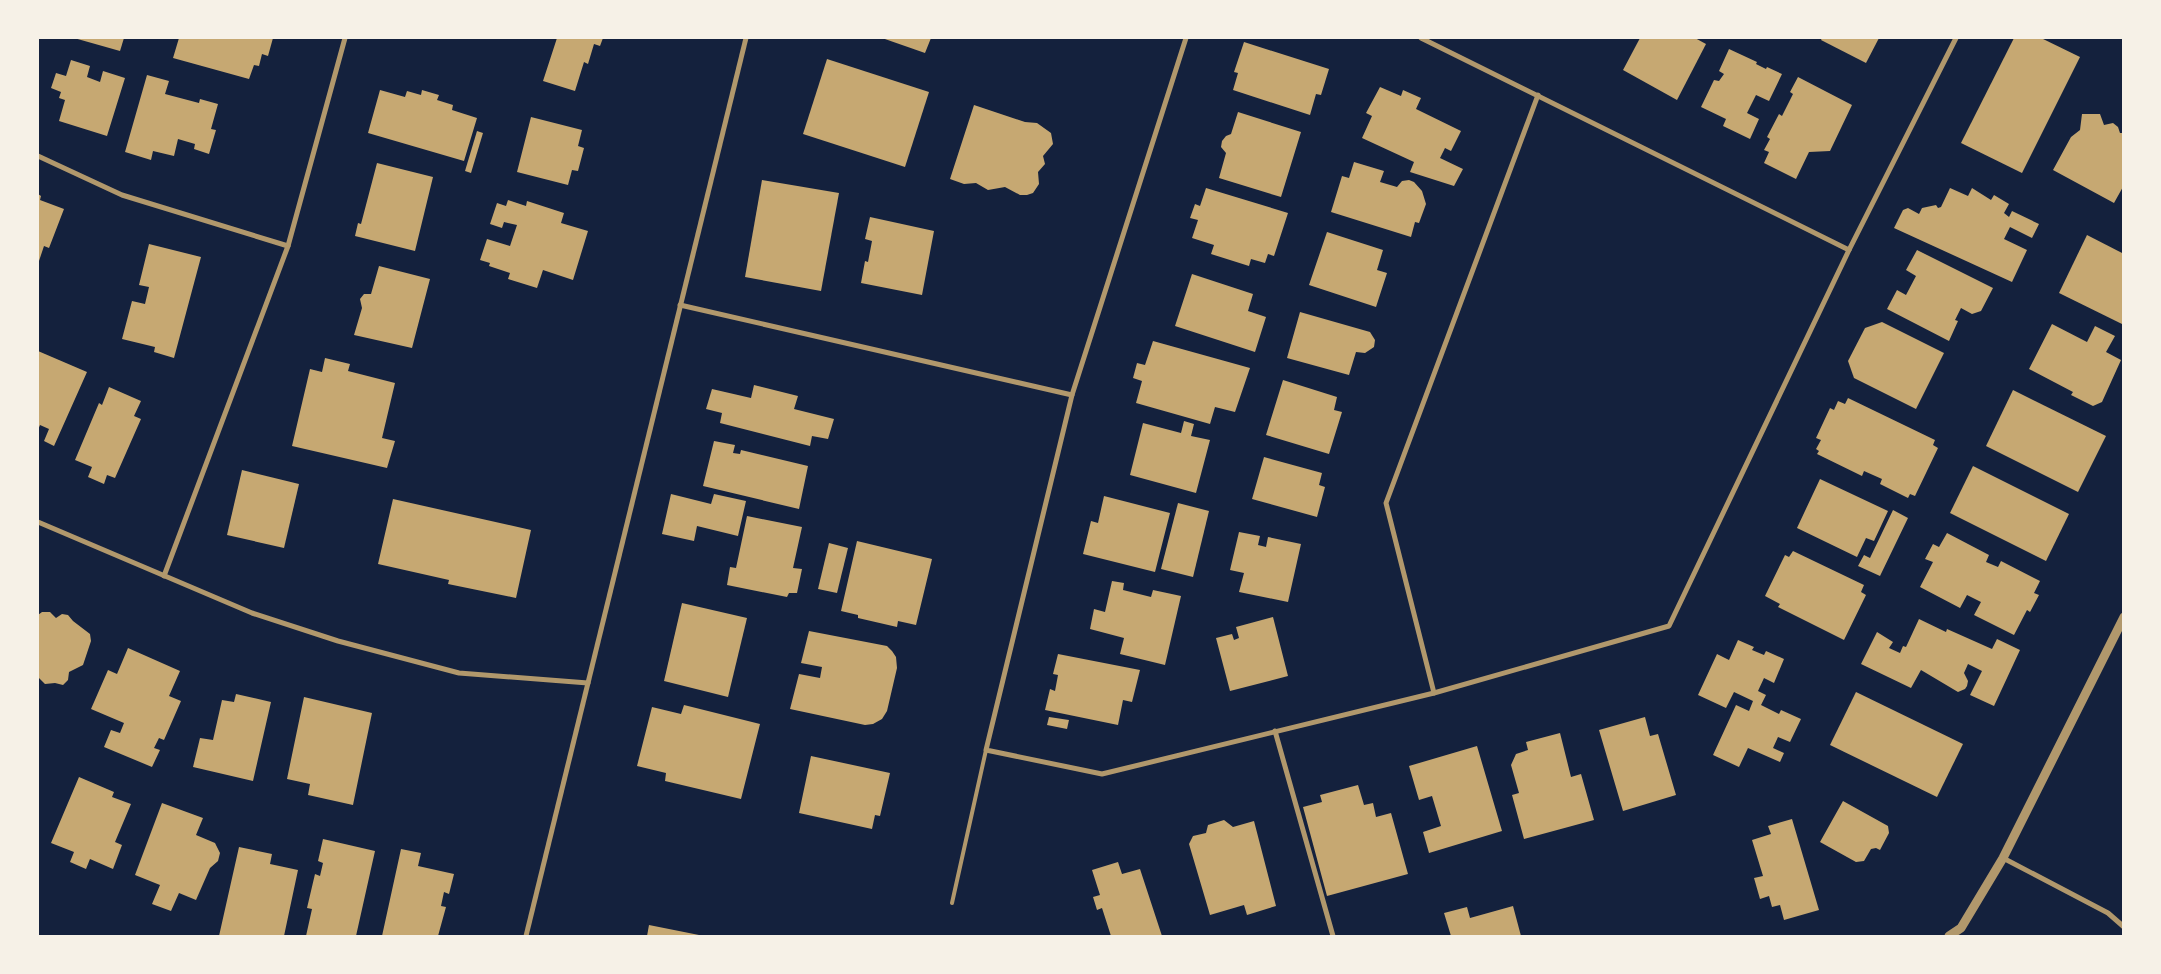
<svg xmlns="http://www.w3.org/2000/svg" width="2161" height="974" font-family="'Exo 2',sans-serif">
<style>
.building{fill:#c6a872}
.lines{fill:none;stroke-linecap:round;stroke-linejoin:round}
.service{stroke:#b1986c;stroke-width:4}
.minor{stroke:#b1986c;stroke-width:5}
.tertiary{stroke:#b1986c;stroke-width:9}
</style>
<rect width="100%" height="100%" fill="#14213d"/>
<g class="building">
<polygon points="74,38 124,38 120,51"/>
<polygon points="179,38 273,38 268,56 262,54 259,66 254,65 249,79 173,58"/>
<polygon points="557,38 603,38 600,46 594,44 588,64 584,62 575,91 543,81"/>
<polygon points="882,38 931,38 925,53"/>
<polygon points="1640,38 1695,38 1706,44 1677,100 1623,70"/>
<polygon points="1822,38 1879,38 1866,63 1821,40"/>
<polygon points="2014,38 2041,38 2080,57 2022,173 1961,143"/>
<polygon points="1244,42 1329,69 1321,95 1316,94 1310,115 1233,90 1238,73 1234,72"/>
<polygon points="1729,49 1757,62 1756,64 1766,69 1767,67 1782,74 1769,101 1756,95 1747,113 1759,119 1750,139 1723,126 1726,119 1701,107 1714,80 1719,81 1724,74 1719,71"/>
<polygon points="827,59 929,92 905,167 803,134"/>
<polygon points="71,60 90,66 87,77 100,82 103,71 125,78 107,136 59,121 65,100 59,98 61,92 51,88 56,73 66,76"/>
<polygon points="147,75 169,81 165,94 199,103 200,99 218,104 211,129 216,130 209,154 194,149 195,144 178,139 174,156 153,151 151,160 125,152"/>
<polygon points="1798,77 1852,105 1830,151 1809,152 1796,179 1764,163 1769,152 1764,150 1770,139 1767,137 1779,114 1782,116 1793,94 1790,92"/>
<polygon points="1380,87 1401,96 1403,90 1421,98 1416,109 1461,131 1451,151 1445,148 1440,158 1463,169 1454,186 1410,172 1414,162 1362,138 1372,116 1366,113"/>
<polygon points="380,90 405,97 407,91 421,95 422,90 439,95 437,100 453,105 452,110 477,118 464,161 368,133"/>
<polygon points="974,105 1025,122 1037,123 1051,133 1053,144 1043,156 1045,164 1038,172 1039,184 1033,193 1027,195 1020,195 1005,187 988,190 976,183 964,184 950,179"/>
<polygon points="1238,112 1301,132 1281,197 1219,178 1226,153 1221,147 1222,141 1226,136 1231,134"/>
<polygon points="2082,114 2100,114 2104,125 2113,123 2118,127 2120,133 2124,133 2124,185 2114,203 2053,170 2071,137 2080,130"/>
<polygon points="531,117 582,130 578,146 584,148 578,171 572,170 568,185 517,172"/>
<polygon points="477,131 483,133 471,173 465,171"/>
<polygon points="1354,162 1384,171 1380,182 1397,187 1402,181 1409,180 1414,182 1422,191 1426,204 1419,223 1415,222 1411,237 1331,212 1342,176 1349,178"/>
<polygon points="377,163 433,177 415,251 355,236 358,223 361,224"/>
<polygon points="762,180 839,193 821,291 745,277"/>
<polygon points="1206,188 1288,213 1274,256 1268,254 1265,263 1251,259 1249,266 1211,254 1214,245 1192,238 1198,220 1190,218 1195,204 1200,206"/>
<polygon points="1950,188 1968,196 1972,188 1991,200 1994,195 2009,204 2004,213 2009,217 2012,211 2039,224 2032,238 2010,227 2004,239 2027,250 2012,282 1894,228 1903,210 1908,208 1919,214 1922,208 1936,205 1938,208 1941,207"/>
<polygon points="38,194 41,196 40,200 64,209 49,248 44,246 38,264"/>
<polygon points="508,200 526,206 527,201 564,213 561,223 588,231 573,280 543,270 537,288 508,279 510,273 489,266 490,263 480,260 487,239 510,246 517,225 504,222 502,228 490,224 497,203 506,206"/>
<polygon points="870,217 934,231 922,295 861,283 865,261 868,262 872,241 865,239"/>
<polygon points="1327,232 1383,250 1377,270 1387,273 1376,307 1309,285"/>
<polygon points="2087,235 2124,254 2124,325 2059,293"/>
<polygon points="149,244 201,257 174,358 154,352 155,347 122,339 132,301 145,304 149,287 139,285"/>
<polygon points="1917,250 1993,288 1981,311 1972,314 1961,308 1955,320 1958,321 1949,341 1887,309 1897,290 1906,295 1916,276 1906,270"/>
<polygon points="379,266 430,279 412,348 354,335 362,308 360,299 364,294 371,294"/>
<polygon points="1192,274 1253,294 1248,311 1266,317 1255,352 1175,326"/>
<polygon points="1300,312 1370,332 1375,340 1374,347 1365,353 1356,352 1349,375 1287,358"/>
<polygon points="1882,322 1944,353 1916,409 1854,378 1848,361 1865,328"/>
<polygon points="2052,324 2087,342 2095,326 2115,336 2106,352 2121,360 2102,402 2093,406 2071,395 2073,392 2029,369"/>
<polygon points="1153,341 1250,368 1235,412 1215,407 1210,424 1136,403 1142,381 1133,378 1137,363 1145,365"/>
<polygon points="38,351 87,372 54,446 44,441 49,429 40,425 38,430"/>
<polygon points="325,358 350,364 348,371 395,383 382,438 395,441 387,468 292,446 310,369 322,372"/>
<polygon points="1283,380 1337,397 1334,410 1342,412 1329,454 1266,435"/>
<polygon points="754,385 798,396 794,409 834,419 828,439 812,436 810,446 720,423 722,413 706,409 712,389 751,398"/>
<polygon points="109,387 141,401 134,416 141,419 115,478 107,475 104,484 88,477 92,467 75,460 99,403 102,405"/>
<polygon points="2013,390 2106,436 2078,492 1986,446"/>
<polygon points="1848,398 1935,440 1933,445 1938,448 1915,496 1910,494 1908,498 1880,484 1882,479 1864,471 1862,476 1817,454 1819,451 1816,449 1821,440 1816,438 1830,408 1834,410 1838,401 1845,404"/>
<polygon points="1184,421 1194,424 1191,436 1210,440 1196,493 1130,475 1143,423 1181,433"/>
<polygon points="714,441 735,445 733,453 740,454 741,450 808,466 799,509 703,486"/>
<polygon points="1264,457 1322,473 1319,485 1325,487 1317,517 1252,499"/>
<polygon points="1973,466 2069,514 2046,561 1950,513"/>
<polygon points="242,470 299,484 284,548 227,535"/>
<polygon points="1820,479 1888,511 1874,541 1866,538 1857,557 1797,528"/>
<polygon points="671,494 711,504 714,494 746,501 738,536 697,526 694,541 662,534"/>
<polygon points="1104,496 1170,513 1155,572 1083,554 1091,521 1098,523"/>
<polygon points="393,499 531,530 516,598 448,584 449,580 378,564"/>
<polygon points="1178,503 1209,511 1193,577 1161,569"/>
<polygon points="1893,510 1908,518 1880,576 1858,566 1864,555 1870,558"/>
<polygon points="747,516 802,527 793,568 802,569 797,593 789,593 787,597 727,585 730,567 736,568"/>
<polygon points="1239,532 1260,536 1258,545 1266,547 1268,537 1301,544 1288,602 1239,592 1244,573 1230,570"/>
<polygon points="1947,533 1989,555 1986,562 1998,567 2001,561 2040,581 2034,593 2039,595 2030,612 2027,610 2014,635 1974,615 1981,602 1967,595 1960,608 1920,587 1933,562 1925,559 1933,544 1939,547"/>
<polygon points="857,541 932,559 916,625 898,621 897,627 858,618 858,615 841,611"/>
<polygon points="829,543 848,548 837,593 818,589"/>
<polygon points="1793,551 1864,585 1861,592 1866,595 1844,640 1778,607 1780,604 1765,596 1785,555 1789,557"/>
<polygon points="1112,581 1124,583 1123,590 1151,597 1153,590 1181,596 1165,665 1120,654 1124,638 1090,629 1094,609 1105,612"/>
<polygon points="682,603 747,618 728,697 664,681"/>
<polygon points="42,612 50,612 56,618 62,614 68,615 73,621 90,634 91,641 83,665 69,672 68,680 63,685 55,683 45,684 38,677 38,615"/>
<polygon points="1273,617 1288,676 1230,691 1216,638 1232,634 1234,640 1239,638 1236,627"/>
<polygon points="1919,619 1946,632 1947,629 1992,649 1997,639 2020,650 1994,706 1970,695 1982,671 1968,664 1964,673 1968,681 1967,686 1965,689 1958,692 1921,670 1911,688 1861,664 1877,632 1893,642 1889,648 1900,653 1903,646 1906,647"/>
<polygon points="809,631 887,646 892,651 896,657 897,668 887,711 882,719 873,724 865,725 790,709 799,674 820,678 822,667 801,663"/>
<polygon points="1738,640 1754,647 1752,650 1764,655 1766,651 1784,659 1774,683 1764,678 1758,691 1766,695 1761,705 1779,714 1781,710 1801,719 1790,742 1778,737 1773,748 1784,753 1780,762 1748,748 1739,767 1713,755 1736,705 1749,711 1753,701 1734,692 1726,708 1698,695 1717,654 1729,660"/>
<polygon points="128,648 180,671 169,696 181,701 164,740 159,738 154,748 160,750 152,767 104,747 111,730 120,733 124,723 91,709 108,670 117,674"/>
<polygon points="1058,654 1140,670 1132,702 1123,700 1118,725 1045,710 1050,689 1055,691 1058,675 1053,674"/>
<polygon points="1856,692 1963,744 1937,797 1830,745"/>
<polygon points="236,694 271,702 253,781 193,767 200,738 213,740 222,700 234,702"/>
<polygon points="304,697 372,713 353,805 308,795 310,784 287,779"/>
<polygon points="684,705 760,724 741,799 665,781 666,773 637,766 652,707 681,714"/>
<polygon points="1049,717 1069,720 1067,729 1047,725"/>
<polygon points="1645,717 1650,736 1658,734 1676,795 1623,811 1599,730"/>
<polygon points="1560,733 1571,777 1581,774 1594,820 1524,839 1512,795 1519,793 1511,765 1516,754 1528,750 1526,742"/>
<polygon points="1477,746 1502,831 1429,853 1423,832 1441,826 1432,796 1419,800 1409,766"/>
<polygon points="811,756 890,773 880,816 875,815 872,829 799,813"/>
<polygon points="79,777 114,792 112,797 131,804 115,842 122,845 113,869 90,859 86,869 70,862 74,852 51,843"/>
<polygon points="1358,785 1364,805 1373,803 1376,817 1391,813 1408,874 1327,896 1303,807 1322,802 1320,795"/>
<polygon points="1843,801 1888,826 1889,833 1880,850 1876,848 1871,849 1864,861 1856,862 1820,842"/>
<polygon points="162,803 203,818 196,835 215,843 220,853 218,861 210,868 196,900 179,893 171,911 152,904 160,885 135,875"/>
<polygon points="1792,819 1819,910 1784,920 1780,905 1772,907 1769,896 1760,899 1754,878 1763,876 1752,840 1771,834 1768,826"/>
<polygon points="1224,820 1233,827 1254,821 1276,906 1247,915 1244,905 1210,915 1189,844 1193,836 1206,833 1208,825"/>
<polygon points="323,839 375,851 356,936 306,936 312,909 307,908 315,874 320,876 323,863 318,861"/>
<polygon points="239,847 272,854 270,864 298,870 284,936 219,936"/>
<polygon points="401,849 421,853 418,866 454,874 449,894 444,892 441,906 446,907 438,936 382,936"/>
<polygon points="1118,862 1122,874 1140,869 1162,936 1111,936 1102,908 1097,910 1093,897 1100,895 1092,870"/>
<polygon points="1513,906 1521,936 1451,936 1444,913 1467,907 1470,918"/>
<polygon points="649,925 704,936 647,936"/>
</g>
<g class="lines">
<polyline class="service" points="952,903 986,750"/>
<g class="minor">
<polyline points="1186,38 1072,395 986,750 1102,774 1434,693 1669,626 1849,250 1956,38"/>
<polyline points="1421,38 1849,250"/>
<polyline points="38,156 122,195 288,246"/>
<polyline points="680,305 1072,395"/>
<polyline points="38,522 252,613 338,641 459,673 588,683"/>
<polyline points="164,576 288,246 345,38"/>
<polyline points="1434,693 1386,503 1538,95"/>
<polyline points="1275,731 1333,936"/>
<polyline points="2003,858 2108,913 2124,927"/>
<polyline points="526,936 746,38"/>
</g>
<polyline class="tertiary" points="1949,936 1961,928 2003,858 2124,617"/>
</g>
<rect width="2161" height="974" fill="none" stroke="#f6f1e7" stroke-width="78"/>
</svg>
